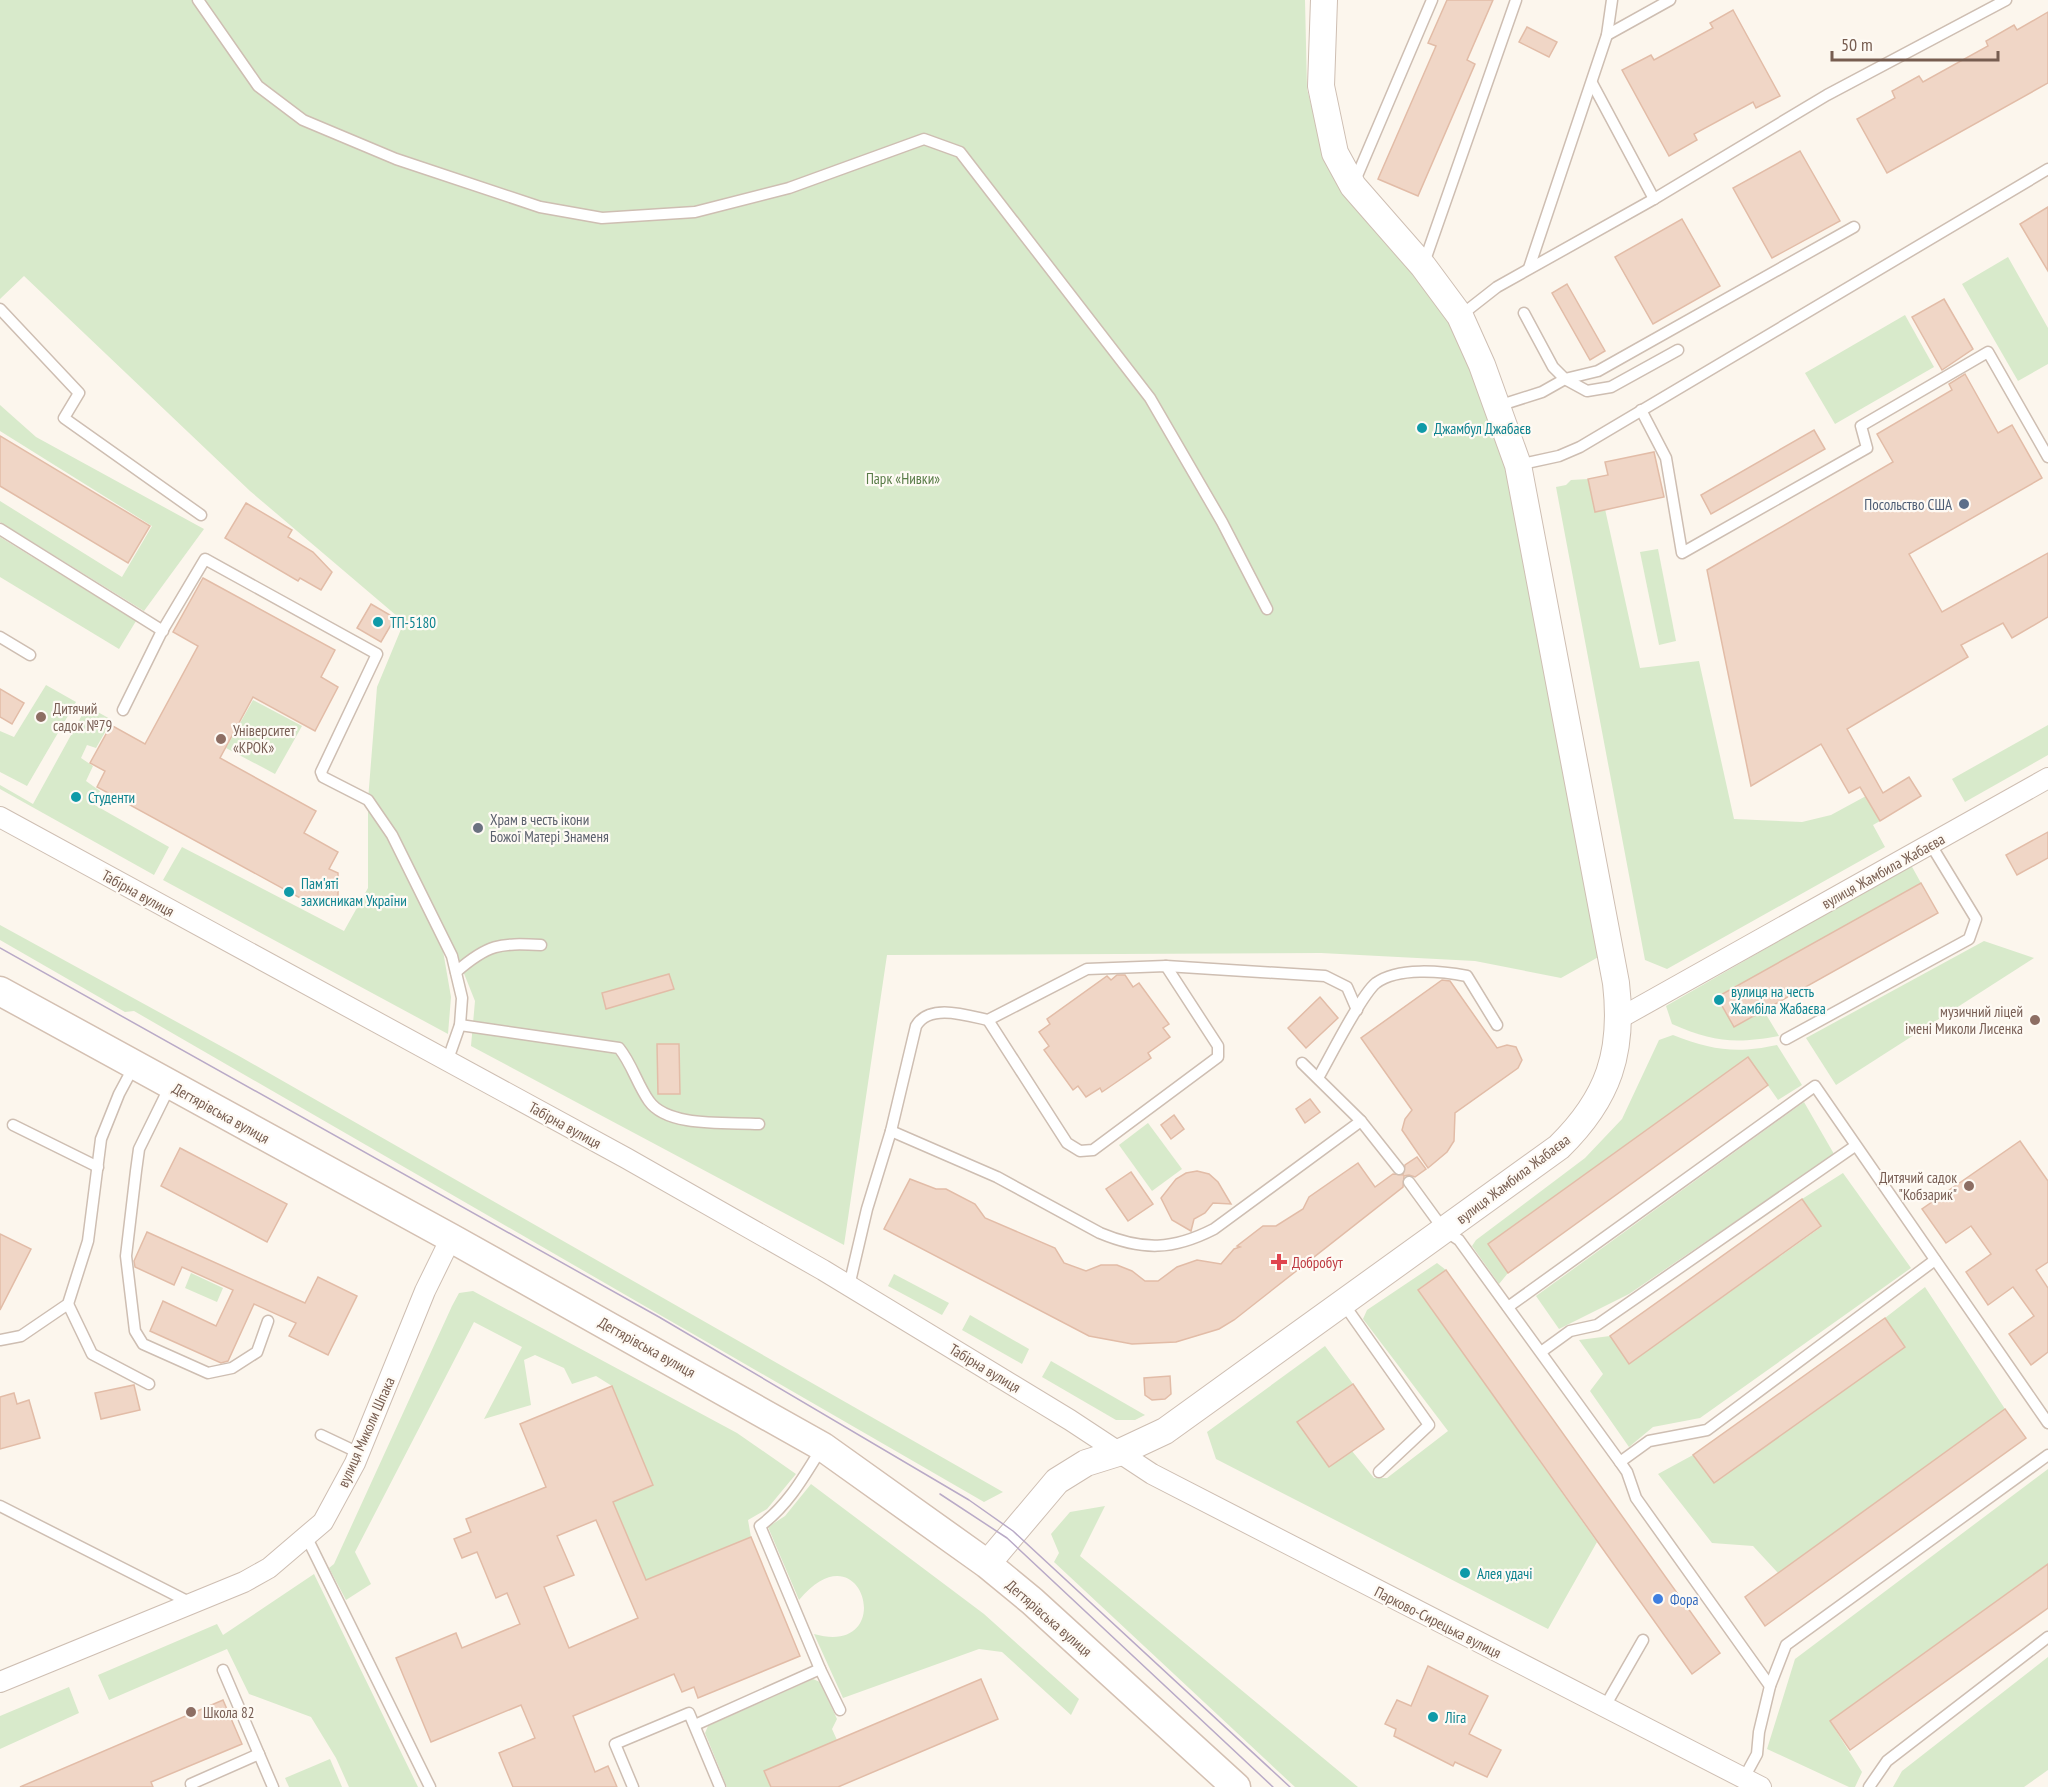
<svg xmlns="http://www.w3.org/2000/svg" width="2048" height="1787" font-family="'PT Sans Narrow',sans-serif">
<style>
.green{fill:#d8eacb}
.building{fill:#f0d6c6;stroke:#e2bca7;stroke-width:1.5;fill-rule:evenodd}
.lines{fill:none;stroke-linecap:round;stroke-linejoin:round}
.service-casing{stroke:#cebeb2;stroke-width:13}
.minor-casing{stroke:#cebeb2;stroke-width:22}
.tertiary-casing{stroke:#cebeb2;stroke-width:28}
.secondary-casing{stroke:#d4c0b2;stroke-width:31}
.service{stroke:#fff;stroke-width:10}
.minor{stroke:#fff;stroke-width:20}
.tertiary{stroke:#fff;stroke-width:26}
.secondary{stroke:#fff;stroke-width:28}
.tram{stroke:#b9aac7;stroke-width:1.5}
.culture-dot{fill:#0f9aa8;stroke:#fefaf4;stroke-width:2}
.service-dot{fill:#5c6f8a;stroke:#fefaf4;stroke-width:2}
.education-dot{fill:#8d6e63;stroke:#fefaf4;stroke-width:2}
.worship-dot{fill:#6b7280;stroke:#fefaf4;stroke-width:2}
.health-dot{fill:#e0444e;stroke:#fefaf4;stroke-width:2}
.shop-dot{fill:#3f7fe0;stroke:#fefaf4;stroke-width:2}
.labels{text-anchor:middle;dominant-baseline:central;stroke-width:4.5;stroke-linejoin:round;paint-order:stroke}
.culture-label{font-size:15px;fill:#0d838f;stroke:#fefaf4;text-anchor:start}
.park-label{font-size:15px;fill:#597c48;stroke:#fefaf4}
.service-label{font-size:15px;fill:#4e5e75;stroke:#fefaf4;text-anchor:end}
.education-label{font-size:15px;fill:#785e54;stroke:#fefaf4;text-anchor:start}
.worship-label{font-size:15px;fill:#5b616d;stroke:#fefaf4;text-anchor:start}
.street-label{font-size:15px;fill:#775d50;stroke:#fefaf4}
.health-label{font-size:15px;fill:#be3a42;stroke:#fefaf4;text-anchor:start}
.shop-label{font-size:15px;fill:#366cbe;stroke:#fefaf4;text-anchor:start}
</style>
<rect width="100%" height="100%" fill="#fcf6ed"/>
<g class="green">
<polygon points="0,0 1305,0 1307,89 1321,143 1439,297 1472,365 1506,456 1602,955 1561,978 1475,961 1321,953 887,955 844,1245 471,1046 475,1001 451,941 442,945 451,997 448,1034 163,880 182,847 344,931 368,888 368,800 377,687 404,622 250,491 24,276 0,299"/>
<polygon points="2008,257 2048,328 2048,364 2018,381 1962,284"/>
<polygon points="1905,315 1934,367 1835,424 1805,373"/>
<polygon points="0,405 36,437 204,529 144,611 0,522 0,501 122,577 152,526 0,431"/>
<polygon points="1588,479 1595,511 1605,509 1640,668 1699,661 1734,819 1802,822 1831,815 1866,796 1880,821 1873,825 1885,847 1667,969 1645,960 1556,487 1566,485 1571,480"/>
<polygon points="0,537 136,621 119,649 0,577"/>
<polygon points="1658,549 1676,641 1659,645 1640,552"/>
<polygon points="46,685 76,702 27,786 0,772 0,731 14,737"/>
<polygon points="253,700 302,726 275,774 226,748"/>
<polygon points="87,706 112,720 96,748 87,745 81,758 93,766 86,781 100,791 93,804 169,847 154,875 0,789 0,785 33,804"/>
<polygon points="2048,725 2048,755 1965,802 1952,779"/>
<path d="M1911,865L1921,883L1734,1027L1764,1011L1779,1036C1735,1044 1713,1042 1672,1024L1666,1006Z"/>
<polygon points="0,925 239,1056 1003,1492 984,1502 134,1011 125,1012 0,940"/>
<polygon points="1984,941 2034,958 1836,1085 1806,1038"/>
<path d="M1673,1035C1712,1050 1736,1054 1777,1045L1802,1085L1778,1100L1748,1057L1488,1244L1508,1273L1499,1284L1472,1246L1476,1240L1585,1158L1622,1119L1659,1040Z"/>
<polygon points="1804,1102 1834,1154 1629,1294 1559,1329 1536,1296"/>
<polygon points="1148,1123 1182,1169 1152,1191 1119,1145"/>
<polygon points="1843,1173 1911,1268 1700,1418 1653,1427 1629,1447 1590,1391 1603,1374 1579,1340 1610,1336 1629,1364 1821,1227 1802,1199"/>
<polygon points="1437,1263 1446,1270 1418,1290 1597,1542 1548,1629 1216,1459 1207,1432 1325,1346 1353,1384 1298,1423 1329,1467 1352,1451 1374,1478 1387,1478 1448,1431 1363,1319 1367,1310"/>
<polygon points="191,1273 223,1288 217,1302 185,1288"/>
<polygon points="894,1274 949,1303 942,1315 888,1286"/>
<polygon points="1925,1287 2005,1409 1778,1573 1753,1546 1712,1543 1658,1474 1693,1455 1714,1483 1905,1347 1885,1318"/>
<polygon points="473,1291 737,1433 796,1474 767,1509 748,1520 751,1537 646,1580 613,1502 653,1485 612,1386 596,1376 572,1384 564,1368 535,1355 524,1360 531,1405 484,1419 522,1347 474,1322 355,1552 371,1584 346,1600 329,1568 334,1564 452,1306 459,1293"/>
<polygon points="970,1315 1029,1349 1022,1364 962,1330"/>
<polygon points="1051,1361 1145,1415 1135,1420 1116,1420 1042,1377"/>
<polygon points="2048,1469 2048,1564 1830,1721 1862,1772 1855,1787 1849,1787 1767,1749 1795,1659"/>
<path d="M811,1484L984,1614L1079,1699L1071,1715L1002,1652L979,1649L843,1698L814,1634C899,1658 863,1523 799,1600L768,1527L785,1516Z"/>
<polygon points="1105,1506 1080,1556 1358,1787 1295,1787 1054,1562 1059,1553 1051,1534 1070,1512"/>
<polygon points="314,1574 418,1787 349,1787 336,1758 311,1717 249,1694 227,1649 109,1700 98,1675 217,1624 223,1635"/>
<polygon points="2048,1657 2048,1770 2024,1787 1893,1787 1902,1771"/>
<polygon points="813,1679 820,1682 837,1719 832,1729 837,1740 765,1771 771,1787 727,1787 705,1733 708,1726"/>
<polygon points="69,1687 79,1713 0,1749 0,1716"/>
<polygon points="330,1759 342,1787 289,1787 285,1778"/>
</g>
<g class="building">
<polygon points="1447,0 1493,0 1467,60 1475,64 1418,196 1378,179 1436,46 1428,43"/>
<polygon points="1733,10 1780,96 1756,108 1753,102 1694,134 1697,140 1669,156 1622,70 1651,55 1654,60 1713,28 1710,23"/>
<polygon points="2048,12 2048,83 1887,173 1857,119 1895,98 1892,91 1919,76 1923,82 1988,46 1986,41 2014,25 2017,30"/>
<polygon points="1527,27 1557,42 1549,57 1519,42"/>
<polygon points="1800,151 1840,221 1772,258 1733,188"/>
<polygon points="2048,207 2048,271 2020,224"/>
<polygon points="1682,219 1720,286 1653,324 1615,257"/>
<polygon points="1567,284 1605,351 1590,360 1552,293"/>
<polygon points="1944,299 1973,349 1942,370 1912,317"/>
<polygon points="1965,374 1998,433 2012,425 2042,478 1909,554 1942,612 2048,553 2048,617 2012,638 2003,623 1961,645 1968,657 1847,729 1883,793 1909,777 1921,796 1880,821 1860,787 1849,793 1821,744 1751,786 1707,570 1893,462 1877,434 1952,390 1949,384"/>
<polygon points="1814,430 1825,449 1711,514 1701,495"/>
<polygon points="0,436 150,526 128,563 0,486"/>
<polygon points="1654,452 1664,497 1595,512 1588,479 1608,475 1605,462"/>
<polygon points="246,503 292,530 288,537 313,552 332,572 321,590 300,578 298,581 225,538"/>
<polygon points="203,578 335,650 321,677 338,687 315,731 253,697 220,758 316,811 304,833 338,852 329,869 338,873 338,905 313,905 97,787 105,771 90,763 111,725 145,744 198,646 173,632"/>
<polygon points="371,604 395,618 381,642 357,628"/>
<polygon points="0,689 24,703 12,724 0,717"/>
<polygon points="2048,832 2048,858 2017,875 2006,855"/>
<polygon points="1921,883 1938,913 1734,1027 1717,997"/>
<polygon points="669,974 674,989 606,1009 602,993"/>
<polygon points="1117,975 1125,975 1133,987 1139,983 1169,1024 1163,1028 1170,1037 1148,1053 1151,1058 1124,1077 1102,1092 1100,1088 1086,1097 1078,1086 1073,1090 1044,1050 1049,1046 1039,1032 1050,1024 1047,1019 1107,976 1111,980"/>
<polygon points="1442,980 1450,981 1497,1048 1507,1045 1516,1047 1522,1060 1518,1068 1455,1113 1454,1141 1447,1152 1428,1168 1402,1130 1405,1119 1412,1110 1361,1038"/>
<polygon points="1320,997 1338,1018 1306,1048 1288,1028"/>
<polygon points="657,1044 679,1044 680,1094 658,1094"/>
<polygon points="1748,1057 1768,1085 1508,1273 1488,1244"/>
<polygon points="1310,1099 1320,1112 1305,1123 1296,1109"/>
<polygon points="1174,1115 1184,1129 1171,1139 1161,1125"/>
<polygon points="2020,1141 2048,1181 2048,1262 2036,1270 2048,1288 2048,1352 2031,1365 2009,1334 2034,1316 2013,1287 1988,1305 1966,1272 1991,1254 1971,1226 1946,1243 1922,1209"/>
<polygon points="180,1148 287,1204 267,1242 161,1186"/>
<polygon points="1417,1157 1426,1169 1415,1177 1409,1175 1404,1176 1403,1187 1234,1320 1219,1329 1176,1342 1132,1344 1089,1336 884,1229 910,1179 936,1189 946,1189 975,1204 985,1218 1055,1248 1064,1263 1086,1271 1101,1265 1117,1265 1132,1271 1145,1281 1158,1281 1177,1267 1197,1260 1221,1264 1234,1249 1240,1247 1237,1246 1263,1226 1276,1226 1303,1209 1309,1197 1358,1163 1375,1187 1393,1174 1403,1175 1405,1165"/>
<polygon points="1197,1171 1209,1174 1218,1182 1231,1204 1213,1203 1205,1213 1194,1219 1191,1231 1172,1220 1161,1198 1176,1179 1186,1173"/>
<polygon points="1131,1172 1153,1204 1128,1221 1106,1189"/>
<polygon points="1802,1199 1821,1226 1629,1364 1610,1336"/>
<polygon points="147,1232 305,1303 318,1277 357,1296 328,1355 289,1336 296,1323 254,1304 228,1361 221,1363 150,1331 163,1301 216,1326 233,1290 182,1267 174,1285 135,1267 134,1261"/>
<polygon points="0,1234 31,1249 0,1310"/>
<polygon points="1446,1270 1720,1653 1692,1674 1418,1290"/>
<polygon points="1885,1318 1905,1347 1714,1483 1693,1455"/>
<polygon points="1170,1376 1171,1394 1165,1399 1152,1400 1145,1395 1144,1378"/>
<polygon points="1353,1384 1384,1429 1329,1467 1297,1422"/>
<polygon points="134,1385 140,1410 101,1419 95,1393"/>
<path d="M612,1386L653,1485L613,1502L646,1580L751,1537L800,1656L698,1698L694,1687L682,1692L674,1674L573,1716L595,1772L608,1766L617,1787H513L499,1753L535,1738L521,1705L431,1742L396,1658L456,1633L462,1648L520,1624L507,1593L496,1598L477,1552L462,1558L454,1539L471,1532L466,1519L546,1487L520,1424ZM596,1520L638,1618L569,1648L544,1587L574,1575L557,1536Z"/>
<polygon points="14,1393 17,1404 29,1400 40,1438 0,1449 0,1397"/>
<polygon points="2005,1409 2026,1438 1765,1626 1745,1597"/>
<polygon points="2048,1564 2048,1608 1850,1750 1830,1721"/>
<polygon points="1428,1666 1488,1696 1469,1734 1501,1750 1487,1777 1455,1762 1453,1766 1394,1736 1396,1729 1385,1724 1397,1700 1411,1706"/>
<polygon points="981,1679 998,1719 838,1787 771,1787 764,1771"/>
<polygon points="223,1700 242,1744 151,1782 153,1787 20,1787"/>
</g>
<g class="lines">
<defs>
<g id="service">
<polyline points="198,0 258,86 303,120 396,159 540,207 602,218 695,212 789,188 924,139 960,152 1150,398 1222,522 1267,609"/>
<polyline points="1607,35 1670,0"/>
<polyline points="1592,83 1654,199"/>
<polyline points="1354,183 1432,0"/>
<polyline points="1424,263 1516,0"/>
<polyline points="1529,268 1607,35 1612,0"/>
<polyline points="0,309 79,393 64,418 201,515"/>
<polyline points="1524,313 1553,367 1565,379 1598,371 1854,227"/>
<polyline points="1460,316 1497,287 1654,199 1827,95 2006,0"/>
<polyline points="1498,406 1542,392 1565,379 1587,391 1611,387 1678,350"/>
<polyline points="1641,410 1666,458 1682,553 1867,448 1861,426 1988,352 2048,457"/>
<polyline points="1518,465 1559,456 1580,447 2048,169"/>
<polyline points="0,529 163,631"/>
<polyline points="0,637 30,655"/>
<polyline points="123,710 161,633 205,559 377,654 321,772 323,777 368,800 392,835 452,956 462,998 460,1025 447,1062"/>
<path d="M456,972C488,944 499,943 541,945"/>
<polyline points="988,1020 1067,1143 1080,1151 1093,1150 1218,1057 1218,1046 1166,966"/>
<path d="M460,1025L619,1048C632,1064 637,1084 649,1101C668,1128 728,1122 759,1124"/>
<polyline points="1786,1039 1969,939 1976,919 1931,845"/>
<polyline points="1302,1063 1361,1121 1399,1169"/>
<path d="M1318,1078C1329,1059 1361,995 1376,983C1398,967 1441,971 1467,976L1497,1025"/>
<polyline points="170,1086 139,1149 136,1171 126,1256 135,1331 143,1344 208,1373 232,1368 257,1352 268,1321"/>
<polyline points="13,1125 98,1167"/>
<path d="M891,1131L997,1177L1100,1233C1143,1251 1173,1250 1214,1229L1361,1121"/>
<polyline points="1409,1182 1444,1230 1459,1240 1620,1462 1627,1472 1636,1498 1770,1686"/>
<path d="M849,1286L867,1209L891,1131L916,1026C929,1003 966,1015 988,1020L1087,969L1166,966L1325,976L1347,987L1357,1010"/>
<polyline points="1343,1303 1429,1425 1379,1472"/>
<polyline points="68,1304 92,1354 149,1384"/>
<polyline points="1508,1307 1815,1086 2048,1423"/>
<polyline points="0,1340 21,1336 68,1304 88,1241 101,1139 119,1094 134,1066"/>
<polyline points="1541,1352 1570,1331 1597,1325 1855,1146"/>
<polyline points="321,1435 359,1453"/>
<path d="M821,1449C803,1478 788,1505 760,1526L820,1669L840,1710"/>
<polyline points="1620,1462 1649,1441 1707,1430 1935,1260"/>
<polyline points="0,1506 193,1604"/>
<polyline points="306,1536 430,1787"/>
<polyline points="223,1670 273,1787"/>
<polyline points="1604,1708 1643,1640"/>
<polyline points="695,1725 820,1669"/>
<polyline points="1744,1778 1757,1754 1759,1732 1770,1686 1786,1645 2048,1455"/>
<polyline points="192,1787 191,1784 259,1754"/>
<polyline points="633,1787 615,1744 689,1713 720,1787"/>
<polyline points="1869,1787 1887,1761 2048,1637"/>
</g>
<g id="minor">
<polyline points="0,817 626,1158 823,1270 1070,1420 1152,1474 1761,1787"/>
<polyline points="1620,1018 2048,778"/>
<polyline points="0,1682 244,1582 269,1568 323,1522 355,1463 425,1291 451,1238"/>
</g>
<path id="tertiary" d="M987,1564L1057,1481L1086,1463L1118,1453L1165,1431L1559,1147C1609,1098 1624,1052 1616,983L1518,465L1482,365L1460,316L1423,266L1353,186L1335,153L1321,86L1324,0"/>
<polyline id="secondary" points="0,991 451,1238 823,1447 987,1564 1032,1601 1236,1787"/>
</defs>
<use href="#service" class="service-casing"/>
<use href="#minor" class="minor-casing"/>
<use href="#tertiary" class="tertiary-casing"/>
<use href="#secondary" class="secondary-casing"/>
<use href="#service" class="service"/>
<use href="#minor" class="minor"/>
<use href="#tertiary" class="tertiary"/>
<use href="#secondary" class="secondary"/>
<g class="tram">
<polyline points="0,948 659,1317 969,1500 1013,1531 1290,1787"/>
<polyline points="940,1494 1007,1538 1273,1787"/>
</g>
</g>
<g class="culture-dot">
<circle cx="1422" cy="428" r="6"/>
<circle cx="378" cy="622" r="6"/>
<circle cx="76" cy="797" r="6"/>
<circle cx="289" cy="892" r="6"/>
<circle cx="1719" cy="1000" r="6"/>
<circle cx="1465" cy="1573" r="6"/>
<circle cx="1433" cy="1717" r="6"/>
</g>
<circle class="service-dot" cx="1964" cy="504" r="6"/>
<g class="education-dot">
<circle cx="41" cy="717" r="6"/>
<circle cx="221" cy="739" r="6"/>
<circle cx="2035" cy="1020" r="6"/>
<circle cx="1969" cy="1186" r="6"/>
<circle cx="191" cy="1712" r="6"/>
</g>
<circle class="worship-dot" cx="478" cy="828" r="6"/>
<path class="health-dot" d="M1276 1253h6v6h6v6h-6v6h-6v-6h-6v-6h6z"/>
<circle class="shop-dot" cx="1658" cy="1599" r="6"/>
<g class="labels">
<g class="culture-label">
<text x="1434" y="428">Джамбул Джабаєв</text>
<text x="390" y="622">ТП-5180</text>
<text x="88" y="797">Студенти</text>
<text x="301" y="883">Пам'яті<tspan x="301" dy="17">захисникам України</tspan></text>
<text x="1731" y="991">вулиця на честь<tspan x="1731" dy="17">Жамбіла Жабаєва</tspan></text>
<text x="1477" y="1573">Алея удачі</text>
<text x="1445" y="1717">Ліга</text>
</g>
<g class="park-label">
<text x="903" y="478">Парк «Нивки»</text>
</g>
<g class="service-label">
<text x="1952" y="504">Посольство США</text>
</g>
<g class="education-label">
<text x="53" y="708">Дитячий<tspan x="53" dy="17">садок №79</tspan></text>
<text x="233" y="730">Університет<tspan x="233" dy="17">«КРОК»</tspan></text>
<text x="2023" y="1011" text-anchor="end">музичний ліцей<tspan x="2023" dy="17">імені Миколи Лисенка</tspan></text>
<text x="1957" y="1177" text-anchor="end">Дитячий садок<tspan x="1957" dy="17">"Кобзарик"</tspan></text>
<text x="203" y="1712">Школа 82</text>
</g>
<g class="worship-label">
<text x="490" y="819">Храм в честь ікони<tspan x="490" dy="17">Божої Матері Знаменя</tspan></text>
</g>
<g class="street-label">
<text transform="translate(1883 871) rotate(-29)">вулиця Жамбила Жабаєва</text>
<text transform="translate(138 893) rotate(29)">Табірна вулиця</text>
<text transform="translate(221 1113) rotate(29)">Дегтярівська вулиця</text>
<text transform="translate(565 1125) rotate(29)">Табірна вулиця</text>
<text transform="translate(1513 1179) rotate(-37)">вулиця Жамбила Жабаєва</text>
<text transform="translate(647 1347) rotate(29)">Дегтярівська вулиця</text>
<text transform="translate(985 1368) rotate(31)">Табірна вулиця</text>
<text transform="translate(366 1432) rotate(-66)">вулиця Миколи Шпака</text>
<text transform="translate(1049 1618) rotate(41)">Дегтярівська вулиця</text>
<text transform="translate(1438 1622) rotate(27)">Парково-Сирецька вулиця</text>
</g>
<g class="health-label">
<text x="1292" y="1262">Добробут</text>
</g>
<g class="shop-label">
<text x="1670" y="1599">Фора</text>
</g>
</g>
<path d="M1832 51v9h166v-9" fill="none" stroke="#775d50" stroke-width="3"/>
<text x="1841" y="51" font-size="18" fill="#775d50" stroke="#fefaf4" stroke-width="4.5" paint-order="stroke">50 m</text>
</svg>
